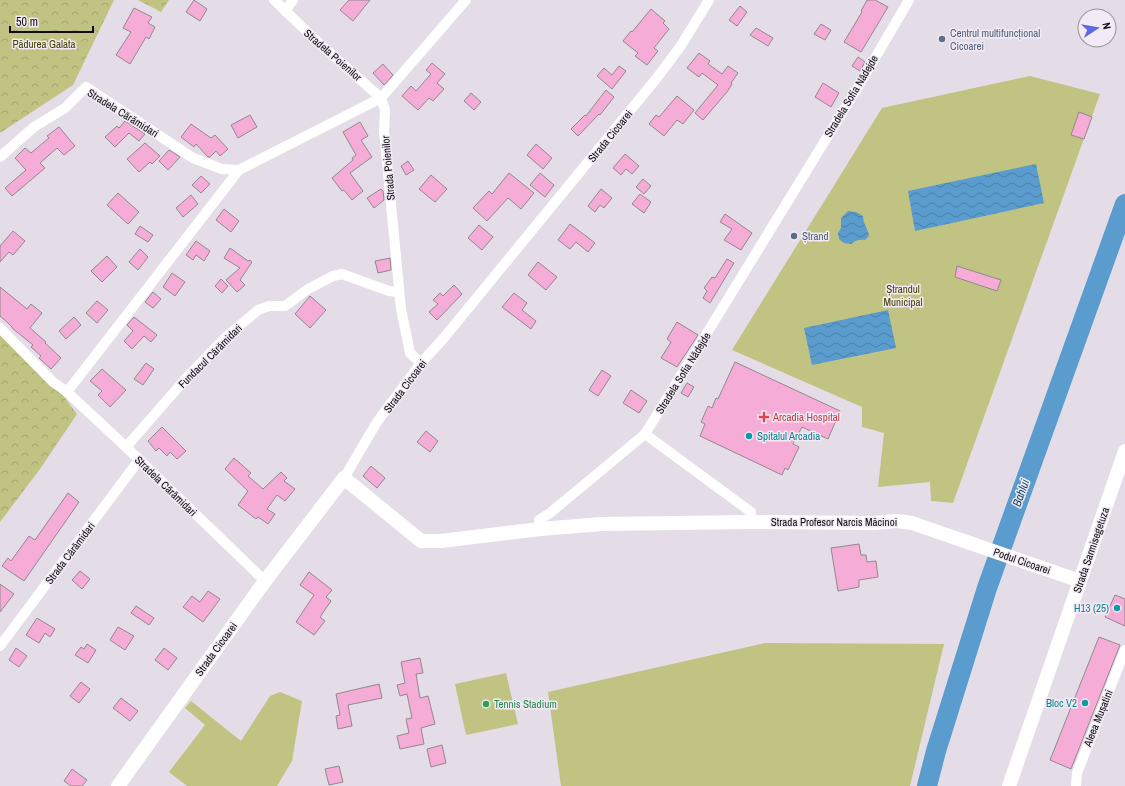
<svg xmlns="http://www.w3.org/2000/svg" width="1125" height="786" font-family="'Archivo Narrow',sans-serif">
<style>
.green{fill:#c0c382}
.forest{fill:url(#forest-crowns)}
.water{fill:url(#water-waves)}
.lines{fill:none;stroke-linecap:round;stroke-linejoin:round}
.river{stroke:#599ccd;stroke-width:20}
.building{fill:#f5acd7;stroke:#93878e}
.street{stroke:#fff;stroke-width:10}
.secondary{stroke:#fff;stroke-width:14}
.service-dot{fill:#5c6f8a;stroke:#f2eaf5;stroke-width:1.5}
.health-dot{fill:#e0444e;stroke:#f2eaf5;stroke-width:1.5}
.culture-dot{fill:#0f9aa8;stroke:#f2eaf5;stroke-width:1.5}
.leisure-dot{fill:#2e9e5b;stroke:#f2eaf5;stroke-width:1.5}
.labels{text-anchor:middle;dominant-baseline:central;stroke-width:3;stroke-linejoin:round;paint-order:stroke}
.service-label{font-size:11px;fill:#4e5e75;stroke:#f2eaf5;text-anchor:start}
.park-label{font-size:11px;fill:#404001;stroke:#f2eaf5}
.street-label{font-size:11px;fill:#0e0c0f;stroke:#f2eaf5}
.health-label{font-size:11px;fill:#be3a42;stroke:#f2eaf5;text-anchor:start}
.culture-label{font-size:11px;fill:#0d838f;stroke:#f2eaf5;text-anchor:end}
.leisure-label{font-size:11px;fill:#27864d;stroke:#f2eaf5;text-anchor:start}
.water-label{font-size:12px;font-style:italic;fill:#0b4062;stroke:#f2eaf5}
</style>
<defs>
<pattern id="forest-crowns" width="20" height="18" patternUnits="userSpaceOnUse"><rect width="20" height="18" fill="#c0c382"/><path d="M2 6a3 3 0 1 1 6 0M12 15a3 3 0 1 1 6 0" fill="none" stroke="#a4a66f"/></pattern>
<pattern id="water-waves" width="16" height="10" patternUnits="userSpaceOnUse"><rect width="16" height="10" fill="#599ccd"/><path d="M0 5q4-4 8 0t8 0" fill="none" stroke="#487ea5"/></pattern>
</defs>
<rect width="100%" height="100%" fill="#e4dde8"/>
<g class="green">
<polygon points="1030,76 1100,94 953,503 931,501 930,482 878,487 884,433 862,427 862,407 732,350 882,108"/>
<polygon points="765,643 944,644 910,786 561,786 548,692"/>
<polygon points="506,673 518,724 466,735 455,684"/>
<polygon points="280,692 302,701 292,761 277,786 187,786 169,772 205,725 185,708 191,701 241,741 270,696"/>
</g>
<g class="forest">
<polygon points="0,0 114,0 73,85 0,133"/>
<polygon points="138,0 169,0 161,12"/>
<polygon points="0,334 53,382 77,414 40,469 0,522"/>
</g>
<g class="water">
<polygon points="1036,164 1044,203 915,231 908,191"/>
<path d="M848,211L856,212L863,216C863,224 868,228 869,236L865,240C859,239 856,240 851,244L844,243L839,239L838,233L841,228V218Z"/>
<polygon points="888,310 896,348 812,365 804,328"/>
</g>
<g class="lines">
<polyline class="river" points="927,786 936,751 987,588 1125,204"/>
</g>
<g class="building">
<polygon points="194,0 207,9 200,21 186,12"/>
<polygon points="349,0 370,0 353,21 340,10"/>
<polygon points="867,0 875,0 888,7 861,52 844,42 862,12 861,11"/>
<polygon points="740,6 747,12 737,26 729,20"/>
<polygon points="134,8 152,17 148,23 155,27 149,39 146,37 130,64 116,55 131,32 123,28"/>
<polygon points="651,9 665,21 663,23 669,29 654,48 658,51 647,65 635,56 638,53 623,41 631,31 632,32"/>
<polygon points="821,24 831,30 825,40 814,34"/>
<polygon points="756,28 773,38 768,46 750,35"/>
<polygon points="699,53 710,61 708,64 722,74 728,66 738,73 731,83 732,84 727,92 703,120 695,113 718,85 702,73 699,77 687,68"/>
<polygon points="858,57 865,62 860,71 852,66"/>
<polygon points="432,63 445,74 437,83 444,89 433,101 429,98 418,110 402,96 411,86 416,91 431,74 426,70"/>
<polygon points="383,64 393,75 384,85 373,73"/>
<polygon points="619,66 626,71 612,89 597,76 604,68 612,75"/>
<polygon points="823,83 839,93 831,107 815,97"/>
<polygon points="606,90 614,97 600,115 599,114 578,136 571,129 585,115 586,116"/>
<polygon points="471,93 481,102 474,110 464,101"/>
<polygon points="677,96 694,110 683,124 677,120 664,136 649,124 656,115 659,117"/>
<polygon points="1079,112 1092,117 1084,139 1071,135"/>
<polygon points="250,115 257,127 238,138 231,125"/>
<polygon points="125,121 145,134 139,141 129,133 115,147 105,137 117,126 119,128"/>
<polygon points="360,122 368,136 361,140 372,157 350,173 363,191 352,200 344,190 342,191 332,178 353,160 352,158 356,155 343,132"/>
<polygon points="191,124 211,138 215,135 228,149 220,156 216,151 210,157 208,157 196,144 194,147 181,137"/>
<polygon points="59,127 75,146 64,155 57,148 40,163 45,168 12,196 5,188 26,170 15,158 25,148 31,153 49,138 47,136"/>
<polygon points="145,143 160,156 152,164 150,162 139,172 127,159"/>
<polygon points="536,144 552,158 543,169 527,155"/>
<polygon points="169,150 180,157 168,170 159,161"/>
<polygon points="625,154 639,166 632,174 626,169 621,175 613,168"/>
<polygon points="408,161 414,170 406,175 401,166"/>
<polygon points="509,173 534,193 521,209 508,198 487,221 473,208 489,191 492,194"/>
<polygon points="540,173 554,185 545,197 530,185"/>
<polygon points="431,175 447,189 435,202 419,189"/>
<polygon points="201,176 210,184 201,193 192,185"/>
<polygon points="643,179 651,186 644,194 636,187"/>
<polygon points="381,189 383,191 384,200 374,208 367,198"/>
<polygon points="601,189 612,198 604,208 600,205 595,212 588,206"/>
<polygon points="118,193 139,212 128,224 107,205"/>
<polygon points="640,194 651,202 644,213 632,204"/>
<polygon points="191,195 198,204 183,217 176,208"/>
<polygon points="224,209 239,221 231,232 216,220"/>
<polygon points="725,214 752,233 741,250 724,240 732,229 720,222"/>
<polygon points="570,224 595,243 588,252 576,242 570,249 558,240"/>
<polygon points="479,225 493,237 482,250 468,238"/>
<polygon points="140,226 153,235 148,242 135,234"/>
<polygon points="13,231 25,241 13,255 9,252 0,262 0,246"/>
<polygon points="196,241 210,251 204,261 196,255 193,260 186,255"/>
<polygon points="230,248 248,261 250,260 252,262 240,280 245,285 237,292 226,280 240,268 224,258"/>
<polygon points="140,249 148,257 138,270 129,262"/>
<polygon points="107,256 117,267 102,282 91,271"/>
<polygon points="390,258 391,270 378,273 375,261"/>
<polygon points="727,259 734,263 710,303 703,298 707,291 704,288 712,277 715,278"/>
<polygon points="538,262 557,277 546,290 528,275"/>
<polygon points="957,266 1001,280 997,291 955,277"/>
<polygon points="172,273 185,282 175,296 163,287"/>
<polygon points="221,279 228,286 222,293 215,286"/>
<polygon points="454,285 462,294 437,320 429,312 438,304 433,300 440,293 443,296"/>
<polygon points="0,287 27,309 31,304 42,313 30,328 46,342 45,343 61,358 51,369 39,358 41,356 31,347 33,345 12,328 12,327 7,322 0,316"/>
<polygon points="153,292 161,299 153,308 145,302"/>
<polygon points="514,293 527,303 522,310 536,321 531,329 502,307"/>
<polygon points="310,296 326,310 310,328 295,314"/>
<polygon points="97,301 108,310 97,323 86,313"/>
<polygon points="74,317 81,325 66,339 59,331"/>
<polygon points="134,317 157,335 151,342 144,336 132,349 124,341 133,331 127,325"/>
<polygon points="677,322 698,335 677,367 661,358 671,342 667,339"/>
<polygon points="735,362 840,411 828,439 802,427 793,444 799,447 788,470 785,468 782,475 700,436 705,424 701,422 708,406 712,408 716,398 718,399"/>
<polygon points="146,363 154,369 143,385 134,379"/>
<polygon points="102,369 126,390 110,407 98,395 102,391 90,381"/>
<polygon points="602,370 611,376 598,396 589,390"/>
<polygon points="687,383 694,387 688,397 681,393"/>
<polygon points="631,390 647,401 639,413 623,403"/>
<polygon points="162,427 186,451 177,459 170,452 167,456 159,448 156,451 148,441"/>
<polygon points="426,431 438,441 430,452 417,442"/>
<polygon points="234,458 251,473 248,476 263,489 281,472 287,478 284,481 295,489 285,501 277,495 267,509 275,514 268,524 258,517 256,519 238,505 248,491 225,469"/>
<polygon points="371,466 385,478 377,488 363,476"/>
<polygon points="68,493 79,502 24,581 2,566 8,558 11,561 29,536 35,540"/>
<polygon points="859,544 861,555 866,555 867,562 876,561 878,577 859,580 859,587 838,591 831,548"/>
<polygon points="80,571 90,579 82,589 72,580"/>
<polygon points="309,572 332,590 326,597 331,601 320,617 325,621 314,635 296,622 314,595 300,585"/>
<polygon points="0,584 14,594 0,612"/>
<polygon points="208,591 220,599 203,622 183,607 192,596 200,602"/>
<polygon points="1115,595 1125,599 1125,626 1105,617"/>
<polygon points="136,606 154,618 149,625 131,613"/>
<polygon points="37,618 55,629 50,637 45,633 39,643 26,635"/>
<polygon points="118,627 134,636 125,650 110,640"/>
<polygon points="1099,637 1120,645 1071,769 1050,760"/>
<polygon points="87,644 96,650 88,663 75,655 81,647 84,649"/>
<polygon points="16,648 27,656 19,667 9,660"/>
<polygon points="164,648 177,658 168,670 155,660"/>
<polygon points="420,658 423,673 416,674 420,698 428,696 435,724 421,728 424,744 400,749 397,736 409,733 406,719 412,718 407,694 400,696 397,685 405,683 401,662"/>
<polygon points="81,682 90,689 79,703 70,696"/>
<polygon points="379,684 382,698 348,705 352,726 338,729 336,716 340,715 336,694"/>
<polygon points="121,698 138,711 130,721 113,708"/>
<polygon points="442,745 446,763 431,767 427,749"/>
<polygon points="339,766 343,782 329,785 325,769"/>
<polygon points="72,769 87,780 82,786 71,786 64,781"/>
</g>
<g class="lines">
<g class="street">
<polyline points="274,0 321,45 381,98 385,110 384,131 401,309 410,353 421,363"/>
<polyline points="285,11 293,0"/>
<polyline points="0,157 34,127 65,108 86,87 193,158 222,169 239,170"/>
<polyline points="0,328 53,382 67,392 126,447 265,581"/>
<polyline points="67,392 239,170 381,98 466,0"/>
<polyline points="645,434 751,512 749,522"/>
<polyline points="126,447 189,375 226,337 258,310 269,306 285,306 308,289 333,276 342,274 389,291 399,292"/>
<polyline points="344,478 377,422 421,363 443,339 656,79 680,47 709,0"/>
<polyline points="540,529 539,520 550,513 645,434 861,82 909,0"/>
<polyline points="0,646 139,460"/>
<polyline points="1076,786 1077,773 1125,650"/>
</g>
<g class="secondary">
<polyline points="118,786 265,581 344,478 421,541 441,541 540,529 602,524 749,522 874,523 897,521 912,523 1080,581"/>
<polyline points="1009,786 1125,451"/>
</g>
</g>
<g class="service-dot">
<circle cx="942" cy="39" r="4"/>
<circle cx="794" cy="236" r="4"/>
</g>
<path class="health-dot" d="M762 411h4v4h4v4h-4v4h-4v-4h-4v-4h4z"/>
<g class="culture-dot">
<circle cx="749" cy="436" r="4"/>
<circle cx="1117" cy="608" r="4"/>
<circle cx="1085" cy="703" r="4"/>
</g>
<circle class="leisure-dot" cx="486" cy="704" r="4"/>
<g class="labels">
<g class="service-label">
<text x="950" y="33">Centrul multifuncțional<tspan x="950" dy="13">Cicoarei</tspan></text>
<text x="802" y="236">Ștrand</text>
</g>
<g class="park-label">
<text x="44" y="44">Pădurea Galata</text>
<text x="903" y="289">Ștrandul<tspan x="903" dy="13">Municipal</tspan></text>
</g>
<g class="street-label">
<text transform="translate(333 55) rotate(41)">Stradela Poienilor</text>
<text transform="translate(851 96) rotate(-59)">Stradela Sofia Nădejde</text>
<text transform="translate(123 113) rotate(32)">Stradela Cărămidari</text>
<text transform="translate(610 136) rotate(-51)">Strada Cicoarei</text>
<text transform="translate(388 168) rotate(-95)">Strada Poienilor</text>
<text transform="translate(210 356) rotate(-45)">Fundacul Cărămidari</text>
<text transform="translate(683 373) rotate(-58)">Stradela Sofia Nădejde</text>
<text transform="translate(405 386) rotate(-53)">Strada Cicoarei</text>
<text transform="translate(166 486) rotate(44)">Stradela Cărămidari</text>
<text x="834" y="522">Strada Profesor Narcis Măcinoi</text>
<text transform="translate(1091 550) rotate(-71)">Strada Sarmisegetuza</text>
<text transform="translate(70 553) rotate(-53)">Strada Cărămidari</text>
<text transform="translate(1022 561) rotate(19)">Podul Cicoarei</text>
<text transform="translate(216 649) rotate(-54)">Strada Cicoarei</text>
<text transform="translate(1098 718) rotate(-68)">Aleea Mușatini</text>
</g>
<g class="health-label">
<text x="773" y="417">Arcadia Hospital</text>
</g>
<g class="culture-label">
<text x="757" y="436" text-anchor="start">Spitalul Arcadia</text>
<text x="1109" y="608">H13 (25)</text>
<text x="1077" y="703">Bloc V2</text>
</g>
<g class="leisure-label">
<text x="494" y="704">Tennis Stadium</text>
</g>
<g class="water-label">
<text transform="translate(1021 493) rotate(-70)">Bahlui</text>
</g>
</g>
<g transform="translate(1097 28) rotate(78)"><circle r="19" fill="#f2eaf5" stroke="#979199"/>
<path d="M0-3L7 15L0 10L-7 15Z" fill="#5b6ae1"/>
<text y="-6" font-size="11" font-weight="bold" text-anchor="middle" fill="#0e0c0f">N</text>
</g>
<path d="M10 26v6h83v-6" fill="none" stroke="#0e0c0f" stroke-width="2"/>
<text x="16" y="26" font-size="12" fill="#0e0c0f" stroke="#f2eaf5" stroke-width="3" paint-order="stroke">50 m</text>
</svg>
